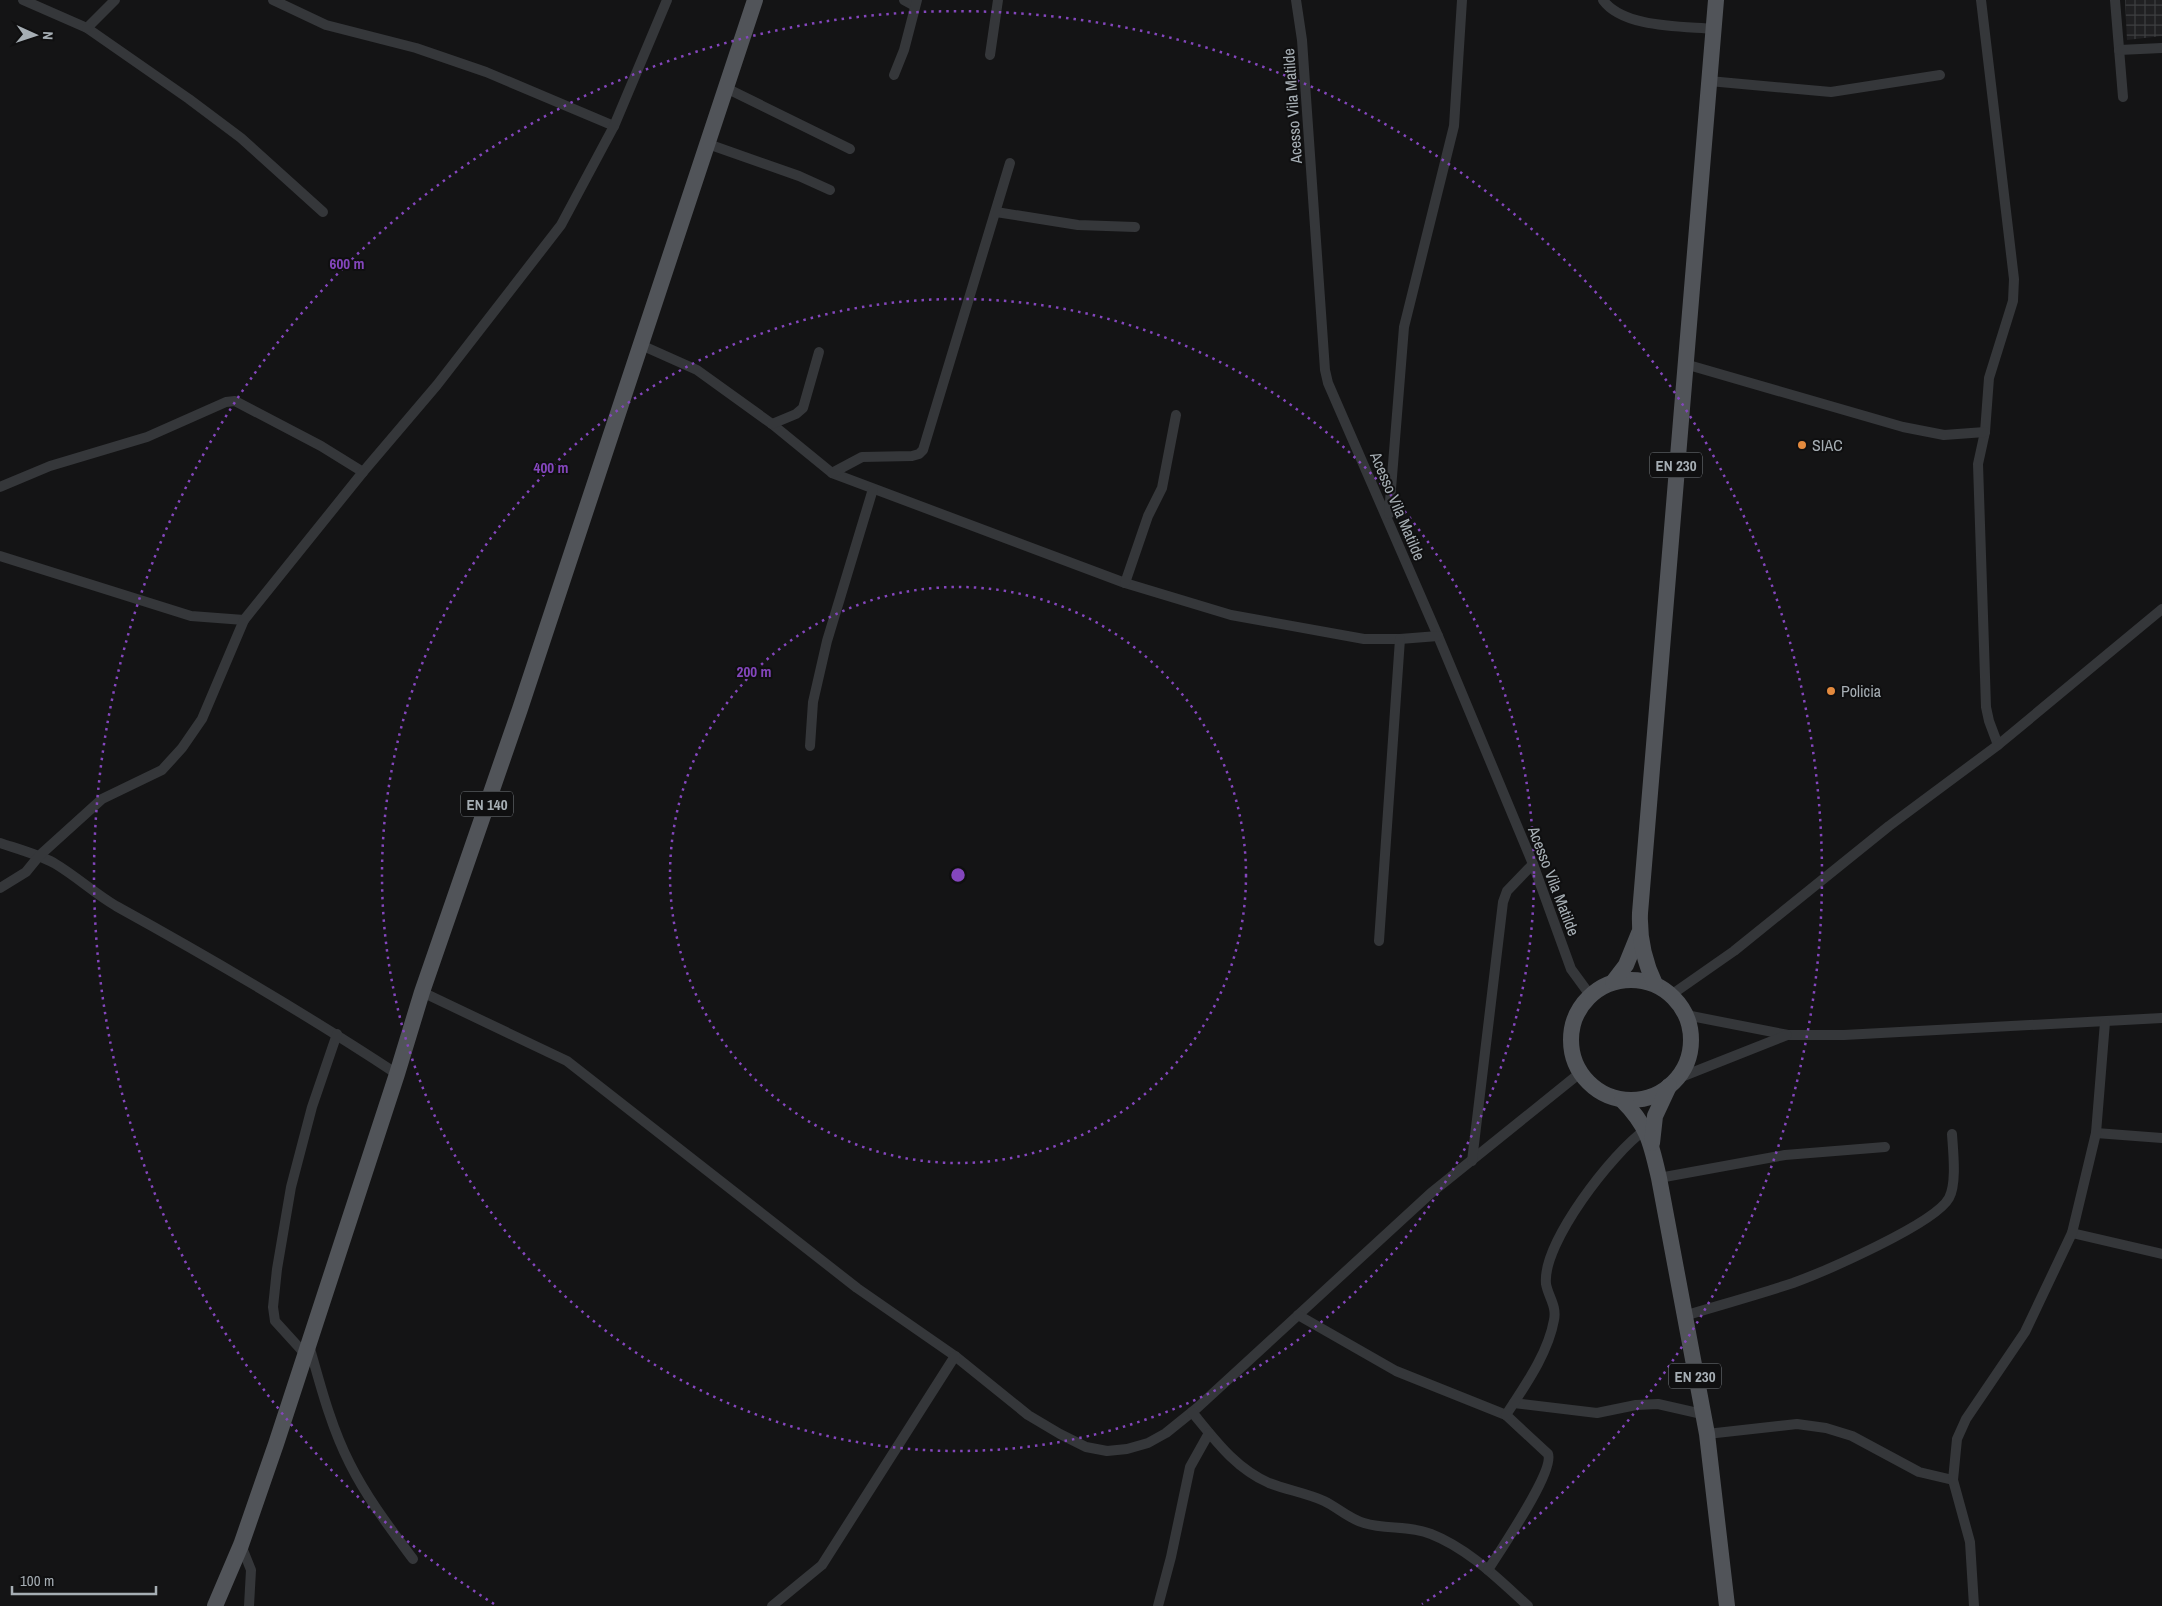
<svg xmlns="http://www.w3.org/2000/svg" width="2162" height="1606" font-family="'Archivo Narrow',sans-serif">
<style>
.industrial{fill:url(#industrial-grid)}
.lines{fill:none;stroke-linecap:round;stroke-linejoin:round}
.minor{stroke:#35373a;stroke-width:10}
.primary{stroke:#515459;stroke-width:16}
.ring{fill:none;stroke:#8446bd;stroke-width:2.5;stroke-dasharray:2.5 5}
.poi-dot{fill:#e38a3e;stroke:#0f0f10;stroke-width:2}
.labels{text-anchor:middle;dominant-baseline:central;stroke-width:4;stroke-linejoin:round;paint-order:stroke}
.shield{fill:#0f0f10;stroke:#797e83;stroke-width:1}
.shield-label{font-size:15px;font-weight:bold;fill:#a6aeb4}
.street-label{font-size:16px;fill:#a6aeb4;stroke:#0f0f10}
.poi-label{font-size:16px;fill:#a6aeb4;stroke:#0f0f10;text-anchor:start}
.centre{fill:#8446bd;stroke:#0f0f10;stroke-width:2.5}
.ring-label{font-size:15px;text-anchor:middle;font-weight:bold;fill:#8446bd;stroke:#0f0f10;stroke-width:4;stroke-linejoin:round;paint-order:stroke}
</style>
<defs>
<pattern id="industrial-grid" width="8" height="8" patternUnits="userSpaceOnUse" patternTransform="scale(1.25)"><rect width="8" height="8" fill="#202022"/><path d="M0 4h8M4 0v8" fill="none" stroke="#3d3e40"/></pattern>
</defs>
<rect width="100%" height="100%" fill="#141415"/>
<polygon class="industrial" points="2125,0 2162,0 2162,36 2127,40"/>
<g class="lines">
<g class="minor">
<polyline points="23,0 87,28 189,99 241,138 323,212"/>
<polyline points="273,0 326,25 416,48 486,72 614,126"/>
<polyline points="904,0 915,6"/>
<polyline points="1296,0 1302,40 1325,370 1328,383 1438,636 1533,864 1571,969 1590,995"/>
<path d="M1603,0C1623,28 1682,26 1714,29"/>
<polyline points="1981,0 2014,279 2013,301 1989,378 1985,432 1978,464 1986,707 1989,721 1998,745"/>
<polyline points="2115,0 2123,97"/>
<polyline points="87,28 115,0"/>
<polyline points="2119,50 2162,48"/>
<polyline points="990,55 998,0"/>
<polyline points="894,75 904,50 917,0"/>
<polyline points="1709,81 1831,92 1940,75"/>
<polyline points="726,88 850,149"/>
<polyline points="708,144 799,176 830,190"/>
<polyline points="996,212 1078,225 1135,227"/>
<polyline points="641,345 697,370 772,424 832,473 1125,583 1231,615 1364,639 1400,639 1438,636"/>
<polyline points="1685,364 1903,427 1944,435 1985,432"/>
<polyline points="772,424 796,414 803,408 819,352"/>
<polyline points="832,473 862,457 912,456 919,454 923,450 1010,163"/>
<polyline points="0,487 50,466 147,437 226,402 235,401 321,446 363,472"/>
<polyline points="1389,514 1404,327 1454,126 1462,0"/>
<polyline points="0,556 191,616 244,620"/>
<polyline points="1125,583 1148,516 1162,488 1176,415"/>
<polyline points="810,746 813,702 827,641 873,489"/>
<path d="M0,843C18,849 37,854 54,863C76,876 94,893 116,906C212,959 306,1014 397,1074"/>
<polyline points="0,888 26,872 39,856 102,799 162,770 182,748 202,719 244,620 363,472 437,385 561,225 614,126 667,0"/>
<polyline points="1379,941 1400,639"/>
<polyline points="422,992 567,1061 857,1288 955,1356 1028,1415 1060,1434 1086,1447 1107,1451 1127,1449 1148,1443 1166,1433 1197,1408 1431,1193 1580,1073"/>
<polyline points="1671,995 1734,951 1889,826 1998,745 2162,609"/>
<polyline points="1686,1015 1788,1035 1844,1035 2162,1018"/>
<polyline points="1676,1079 1787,1035"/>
<polyline points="2096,1133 2162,1138"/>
<polyline points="1472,1161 1503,902 1507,891 1533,864"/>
<polyline points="1659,1178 1785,1155 1885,1147"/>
<polyline points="2072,1233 2162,1254"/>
<polyline points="1298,1315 1396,1371 1506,1415"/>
<path d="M1684,1316C1720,1305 1757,1295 1793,1283C1823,1272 1935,1224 1949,1198C1957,1183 1953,1151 1952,1134"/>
<path d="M309,1345C320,1384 331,1427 350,1464C367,1498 390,1528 413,1559"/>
<polyline points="305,1354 275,1321 273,1307 277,1269 291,1187 312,1107 337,1034"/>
<polyline points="1514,1403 1597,1413 1636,1405 1658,1404 1702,1414"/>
<path d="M1192,1412C1215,1440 1235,1468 1269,1483C1287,1490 1306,1493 1324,1501C1337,1507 1349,1519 1364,1523C1386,1530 1408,1525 1431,1534C1469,1549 1498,1579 1528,1606"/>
<polyline points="1707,1434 1797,1424 1826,1428 1852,1436 1919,1472 1953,1480"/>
<polyline points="241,1545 251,1570 249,1606"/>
<path d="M1488,1570C1499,1552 1555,1471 1548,1454L1506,1415C1524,1387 1548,1354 1554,1320C1557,1306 1548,1296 1546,1284C1542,1243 1613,1152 1645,1130"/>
<polyline points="772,1606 822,1565 955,1356"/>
<polyline points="1158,1606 1171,1557 1190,1467 1209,1433"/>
<polyline points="1974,1606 1970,1542 1953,1480 1957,1439 1966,1419 2025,1332 2072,1233 2096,1133 2105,1022"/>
</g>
<g class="primary">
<circle cx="1631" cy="1040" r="60"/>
<polyline points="1613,982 1626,965 1639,933"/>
<path d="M1655,984C1644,961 1639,938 1640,913L1716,0"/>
<path d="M1622,1100C1648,1126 1651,1143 1659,1178L1707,1434L1727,1606"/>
<polyline points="1652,1143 1655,1116 1669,1086"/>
<polyline points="215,1606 241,1545 276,1444 397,1074 422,992 520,709 755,0"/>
</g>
</g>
<g class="ring">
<circle cx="958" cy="875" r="288"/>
<circle cx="958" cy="875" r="576"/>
<path d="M494 1604A864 864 0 1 1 1422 1604"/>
</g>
<g class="poi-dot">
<circle cx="1802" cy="445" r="5"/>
<circle cx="1831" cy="691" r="5"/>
</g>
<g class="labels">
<g class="shield">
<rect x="1650" y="452.5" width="52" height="25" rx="4"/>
<rect x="461" y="791.5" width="52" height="25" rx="4"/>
<rect x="1669" y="1363.5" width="52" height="25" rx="4"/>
</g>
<g class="shield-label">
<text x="1676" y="465">EN 230</text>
<text x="487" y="804">EN 140</text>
<text x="1695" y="1376">EN 230</text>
</g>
<g class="street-label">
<text transform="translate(1292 106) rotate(-94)">Acesso Vila Matilde</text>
<text transform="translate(1398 506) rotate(67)">Acesso Vila Matilde</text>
<text transform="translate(1554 881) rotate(69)">Acesso Vila Matilde</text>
</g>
<g class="poi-label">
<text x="1812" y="445">SIAC</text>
<text x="1841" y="691">Policia</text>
</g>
</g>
<circle cx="958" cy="875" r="8" class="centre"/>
<g class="ring-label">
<text x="347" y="269">600 m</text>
<text x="551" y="473">400 m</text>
<text x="754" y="677">200 m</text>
</g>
<g transform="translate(35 35) rotate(93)" stroke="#0f0f10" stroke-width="4" paint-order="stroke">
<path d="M0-4L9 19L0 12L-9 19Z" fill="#a6aeb4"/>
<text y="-8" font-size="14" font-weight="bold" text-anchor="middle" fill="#a6aeb4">N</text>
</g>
<path d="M12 1586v8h144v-8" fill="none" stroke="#a6aeb4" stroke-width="2.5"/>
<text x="20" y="1586" font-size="15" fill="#a6aeb4" stroke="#0f0f10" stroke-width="4" paint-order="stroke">100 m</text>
</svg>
